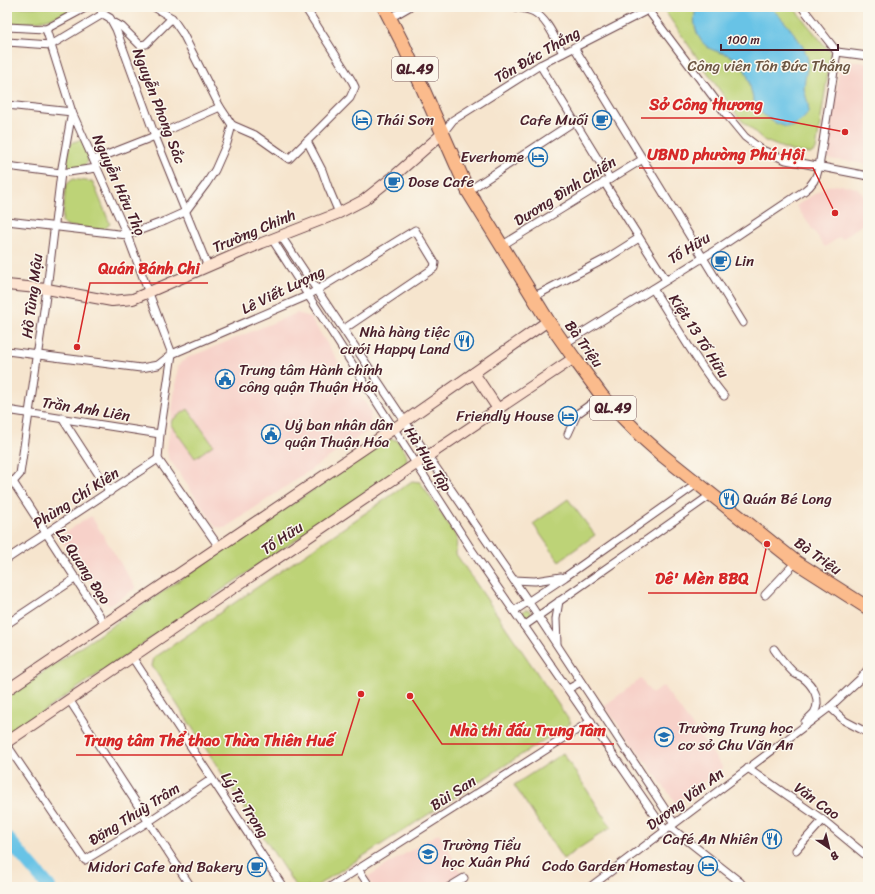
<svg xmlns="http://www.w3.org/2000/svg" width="875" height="894" font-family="Sriracha,sans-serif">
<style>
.built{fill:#f7d1c9}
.green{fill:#bdd377;stroke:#847951}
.water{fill:#68c3e6;stroke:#597188}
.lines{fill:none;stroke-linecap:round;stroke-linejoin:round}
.river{stroke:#68c3e6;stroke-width:14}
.street-casing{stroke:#643d43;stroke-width:9}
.secondary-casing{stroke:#643d43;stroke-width:12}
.highway-casing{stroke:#643d43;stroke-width:15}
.street{stroke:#fff;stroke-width:7}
.secondary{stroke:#fde4d1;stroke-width:10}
.highway{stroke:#fbbb8c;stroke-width:13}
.labels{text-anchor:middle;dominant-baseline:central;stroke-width:3;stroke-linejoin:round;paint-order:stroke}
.shield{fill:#fbf7ec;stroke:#7f6065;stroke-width:1}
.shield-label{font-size:14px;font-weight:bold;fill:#4a1f2b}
.street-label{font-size:15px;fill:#4a1f2b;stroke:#fbf7ec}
.park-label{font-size:15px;fill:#6c5542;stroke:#fbf7ec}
.poi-label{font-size:15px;fill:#4a1f2b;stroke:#fbf7ec;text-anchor:start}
.leader{fill:none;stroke:#d62828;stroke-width:1.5}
.callout-dot{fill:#d62828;stroke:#fbf7ec;stroke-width:1.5}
.callout-label{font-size:16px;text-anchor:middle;font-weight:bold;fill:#d62828;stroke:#fbf7ec;stroke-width:3;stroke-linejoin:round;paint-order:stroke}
</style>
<rect width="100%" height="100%" fill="#fbf7ec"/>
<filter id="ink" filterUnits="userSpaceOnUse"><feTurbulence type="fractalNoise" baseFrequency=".025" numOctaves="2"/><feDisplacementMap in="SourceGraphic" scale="8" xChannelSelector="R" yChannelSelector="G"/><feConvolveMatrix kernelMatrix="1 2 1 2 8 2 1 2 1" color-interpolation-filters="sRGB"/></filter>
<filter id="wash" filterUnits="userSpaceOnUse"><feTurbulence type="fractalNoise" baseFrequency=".012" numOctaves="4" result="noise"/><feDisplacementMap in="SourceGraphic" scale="16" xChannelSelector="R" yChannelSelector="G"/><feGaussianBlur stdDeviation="0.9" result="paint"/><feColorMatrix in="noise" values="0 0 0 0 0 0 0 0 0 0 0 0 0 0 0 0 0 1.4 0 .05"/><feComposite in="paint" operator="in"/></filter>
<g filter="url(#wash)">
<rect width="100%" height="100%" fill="#f6e5ce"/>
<g class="built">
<polygon points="846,60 868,63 868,164 829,159 826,154 840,64"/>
<polygon points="841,185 857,188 862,193 868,203 868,220 842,239 839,237 825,247 796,206 827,186"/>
<polygon points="297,313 310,317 371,412 369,429 366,432 225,528 216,527 168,457 167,449 178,366 187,358"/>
<polygon points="91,516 136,588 110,605 105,603 62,541 63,534"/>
<polygon points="641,679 652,694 663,686 723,768 676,803 604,706"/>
<polygon points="439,833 462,874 440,887 373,887 367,877"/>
</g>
<g class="green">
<path d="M7,7H81C57,18 33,24 7,24Z"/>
<polygon points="662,7 793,7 831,53 816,150 810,154 791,151 765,141 739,118"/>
<path d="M80,140L82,141C89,158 94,165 72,169L67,164C69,151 65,143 80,140Z"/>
<polygon points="73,179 93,182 110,224 103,230 68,226 62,222 66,185"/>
<polygon points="188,409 213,445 195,458 171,425 172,420"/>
<path d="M388,439L397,440C403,449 412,458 403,467L7,736V697Z"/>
<polygon points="412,481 420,482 457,537 456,554 571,723 315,887 296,887 152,666 154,658"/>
<polygon points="568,499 595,535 559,561 533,524"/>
<circle cx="527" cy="614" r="4.5"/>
<polygon points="563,753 611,827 563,859 514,785"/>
</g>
<path class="water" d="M697,7H770C782,18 806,44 808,61C808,67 806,73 805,79C805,82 804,85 804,88C805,96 810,105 808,112C806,118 799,122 795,125C789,129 784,126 778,124C740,107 759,79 737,60C729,53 718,53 709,48C696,40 691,20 697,7Z"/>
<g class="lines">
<polyline class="river" points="7,838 49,887"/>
</g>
</g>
<g filter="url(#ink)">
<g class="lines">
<defs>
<g id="street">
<polyline points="99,7 103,14"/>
<polyline points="154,7 172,18 183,34 220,107 232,125 255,135 289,159 350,98 355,87 352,81 305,7"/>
<path d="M516,7C522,8 529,9 534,12C548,20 555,39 563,53"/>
<polyline points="648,10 726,114 745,137 762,150 786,160 868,176"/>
<polyline points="390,18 409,7"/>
<polyline points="113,22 122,27 140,45 146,44 172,18"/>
<polyline points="7,27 46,29 87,7"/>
<polyline points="46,29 72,112 127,235 172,354 160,434 158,459 219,547"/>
<polyline points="7,42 51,45 103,14 110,18 116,29 155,136 208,267"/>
<polyline points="574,47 743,323"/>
<polyline points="837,52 868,56"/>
<polyline points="540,65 610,179"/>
<polyline points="7,105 72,112 61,173 47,289 29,413 20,474 13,482"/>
<polyline points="443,133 453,120 540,65 648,10"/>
<polyline points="307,141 322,170 328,187 339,213"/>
<polyline points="94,160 155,136 220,107"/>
<polyline points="7,166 61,173 97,168"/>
<polyline points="604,182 666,280"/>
<polyline points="468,191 575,121"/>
<polyline points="7,221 127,235 165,221 185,212 206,184 215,170 227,143 232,125"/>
<polyline points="281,236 428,456 528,601 674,823"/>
<polyline points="272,239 471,549 665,830"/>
<polyline points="501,246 643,159"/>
<path d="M653,289C676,325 697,363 724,396"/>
<polyline points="533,297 609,257 639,238"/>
<path d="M564,344L717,249L804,191C813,185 817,177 819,167L837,52L802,7"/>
<polyline points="7,351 141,368 158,365 172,354 307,296 415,230 435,263 434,268 344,329"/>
<polyline points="7,410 160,434"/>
<polyline points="62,418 110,492"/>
<polyline points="568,434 577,414 602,396"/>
<polyline points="7,478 13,482 105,624"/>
<polyline points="7,559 158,459"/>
<polyline points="514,580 535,581 561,577"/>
<polyline points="765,595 796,562"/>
<polyline points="514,611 565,577 698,483"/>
<polyline points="7,624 76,578"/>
<polyline points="524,626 712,494"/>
<polyline points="557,644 556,619 559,601"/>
<path d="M774,649C780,658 786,665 794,673C797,675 800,676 802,677C813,685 822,700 814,713C811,716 808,719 805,722"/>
<polyline points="132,657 283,887"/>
<polyline points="568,689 581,682"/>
<polyline points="70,701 191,887"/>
<polyline points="830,707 845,721 868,733"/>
<polyline points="7,745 85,860 148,822 212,779"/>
<polyline points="748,768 823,820 868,857"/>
<polyline points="670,827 740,882 744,887"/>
<polyline points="796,850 823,820"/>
<polyline points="358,869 370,887"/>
<polyline points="330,887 591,721"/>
<polyline points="449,887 464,878"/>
<polyline points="590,887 830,707 860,679 868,669"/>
</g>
<g id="secondary">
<polyline points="7,285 47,289 112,301 133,299 262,243 339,213 364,200 393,177 443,133"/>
<polyline points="474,373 498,409"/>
<polyline points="7,690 405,421 548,321"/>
<polyline points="7,742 416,464 574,358"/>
</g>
<polyline id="highway" points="384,7 404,46 468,191 548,321 574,358 602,396 644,439 662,455 796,562 868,608"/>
</defs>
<use href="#street" class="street-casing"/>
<use href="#secondary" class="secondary-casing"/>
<use href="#highway" class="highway-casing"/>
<use href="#street" class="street"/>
<use href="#secondary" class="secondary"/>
<use href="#highway" class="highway"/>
</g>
</g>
<defs>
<symbol id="hotel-ring" viewBox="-11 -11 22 22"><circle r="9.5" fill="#fbf7ec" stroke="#1f6fb2" stroke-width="1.5"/><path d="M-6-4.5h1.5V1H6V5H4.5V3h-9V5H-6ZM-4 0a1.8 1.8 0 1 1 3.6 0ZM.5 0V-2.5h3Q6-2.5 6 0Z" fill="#1f6fb2"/></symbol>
<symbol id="cafe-ring" viewBox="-11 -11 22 22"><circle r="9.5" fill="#fbf7ec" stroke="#1f6fb2" stroke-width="1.5"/><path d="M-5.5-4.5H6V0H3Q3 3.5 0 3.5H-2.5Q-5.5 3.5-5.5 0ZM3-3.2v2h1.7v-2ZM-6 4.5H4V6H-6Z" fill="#1f6fb2"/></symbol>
<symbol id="restaurant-ring" viewBox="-11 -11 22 22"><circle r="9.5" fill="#fbf7ec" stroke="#1f6fb2" stroke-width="1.5"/><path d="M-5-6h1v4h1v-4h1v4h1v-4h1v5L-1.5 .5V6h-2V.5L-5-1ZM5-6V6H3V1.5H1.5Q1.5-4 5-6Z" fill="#1f6fb2"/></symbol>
<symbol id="civic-ring" viewBox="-11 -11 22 22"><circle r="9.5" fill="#fbf7ec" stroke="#1f6fb2" stroke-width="1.5"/><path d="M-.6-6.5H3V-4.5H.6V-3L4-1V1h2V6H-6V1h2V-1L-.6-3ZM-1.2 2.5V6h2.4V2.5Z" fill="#1f6fb2"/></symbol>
<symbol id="school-ring" viewBox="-11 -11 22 22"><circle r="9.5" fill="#fbf7ec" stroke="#1f6fb2" stroke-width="1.5"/><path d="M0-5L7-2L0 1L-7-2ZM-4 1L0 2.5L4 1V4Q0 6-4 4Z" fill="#1f6fb2"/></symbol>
</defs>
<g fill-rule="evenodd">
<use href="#hotel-ring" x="351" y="109" width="22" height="22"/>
<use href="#cafe-ring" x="591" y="109" width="22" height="22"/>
<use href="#hotel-ring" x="527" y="146" width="22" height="22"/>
<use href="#cafe-ring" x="383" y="171" width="22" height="22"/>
<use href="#cafe-ring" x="710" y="250" width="22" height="22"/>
<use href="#restaurant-ring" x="453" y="330" width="22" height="22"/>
<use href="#civic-ring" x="214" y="368" width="22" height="22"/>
<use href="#hotel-ring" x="557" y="405" width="22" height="22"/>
<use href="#civic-ring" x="260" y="423" width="22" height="22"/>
<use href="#restaurant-ring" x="718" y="488" width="22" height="22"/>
<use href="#school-ring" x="653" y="726" width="22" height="22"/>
<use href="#restaurant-ring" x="761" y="828" width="22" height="22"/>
<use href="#school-ring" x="417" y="843" width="22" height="22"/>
<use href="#hotel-ring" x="697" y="855" width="22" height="22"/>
<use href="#cafe-ring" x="246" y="856" width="22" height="22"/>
</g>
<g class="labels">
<g class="shield">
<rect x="392" y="57" width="46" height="24" rx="3"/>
<rect x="590" y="396" width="46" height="24" rx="3"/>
</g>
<g class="shield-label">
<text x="415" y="69">QL.49</text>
<text x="613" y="408">QL.49</text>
</g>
<g class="street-label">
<text transform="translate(537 55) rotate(-30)">Tôn Đức Thắng</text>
<text transform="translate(159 106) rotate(69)">Nguyễn Phong Sắc</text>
<text transform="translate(119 185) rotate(66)">Nguyễn Hữu Thọ</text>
<text transform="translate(565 191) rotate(-32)">Dương Đình Chiến</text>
<text transform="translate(254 231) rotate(-23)">Trường Chinh</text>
<text transform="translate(689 248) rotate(-32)">Tố Hữu</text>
<text transform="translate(283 290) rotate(-26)">Lê Viết Lượng</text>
<text transform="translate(32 296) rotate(-83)">Hồ Tùng Mậu</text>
<text transform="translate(699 336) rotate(57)">Kiệt 13 Tố Hữu</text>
<text transform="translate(584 344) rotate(54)">Bà Triệu</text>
<text transform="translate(86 409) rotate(9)">Trần Anh Liên</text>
<text transform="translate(428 459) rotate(57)">Hà Huy Tập</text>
<text transform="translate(76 498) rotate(-33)">Phùng Chí Kiên</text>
<text transform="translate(282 538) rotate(-34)">Tố Hữu</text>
<text transform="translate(818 556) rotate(35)">Bà Triệu</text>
<text transform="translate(83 566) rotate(57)">Lê Quang Đạo</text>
<text transform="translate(453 793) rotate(-33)">Bùi San</text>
<text transform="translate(685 799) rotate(-37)">Dương Văn An</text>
<text transform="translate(817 801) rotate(36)">Văn Cao</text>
<text transform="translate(245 805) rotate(57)">Lý Tự Trọng</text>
<text transform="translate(134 814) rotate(-32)">Đặng Thuỳ Trâm</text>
</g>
<g class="park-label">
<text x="769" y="66">Công viên Tôn Đức Thắng</text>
</g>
<g class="poi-label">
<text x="376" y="120">Thái Sơn</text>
<text x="588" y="120" text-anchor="end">Cafe Muối</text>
<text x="524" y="157" text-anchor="end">Everhome</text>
<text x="408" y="182">Dose Cafe</text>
<text x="735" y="261">Lin</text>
<text x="450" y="332" text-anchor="end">Nhà hàng tiệc<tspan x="450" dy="17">cưới Happy Land</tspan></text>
<text x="239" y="370">Trung tâm Hành chính<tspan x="239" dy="17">công quận Thuận Hóa</tspan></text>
<text x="554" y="416" text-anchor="end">Friendly House</text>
<text x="285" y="425">Uỷ ban nhân dân<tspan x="285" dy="17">quận Thuận Hóa</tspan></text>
<text x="743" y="499">Quán Bé Long</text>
<text x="678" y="728">Trường Trung học<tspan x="678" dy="17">cơ sở Chu Văn An</tspan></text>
<text x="758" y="839" text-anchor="end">Café An Nhiên</text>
<text x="442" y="845">Trường Tiểu<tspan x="442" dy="17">học Xuân Phú</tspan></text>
<text x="694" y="866" text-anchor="end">Codo Garden Homestay</text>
<text x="243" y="867" text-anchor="end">Midori Cafe and Bakery</text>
</g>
</g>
<path class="leader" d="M845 132L771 118H641M835 213L813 168H639M77 347L90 283H208M767 544L756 593H648M410 696L442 744H614M361 694L342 755H76"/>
<g class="callout-dot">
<circle cx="845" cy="132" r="4"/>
<circle cx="835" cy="213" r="4"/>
<circle cx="77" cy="347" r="4"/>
<circle cx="767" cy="544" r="4"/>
<circle cx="410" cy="696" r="4"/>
<circle cx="361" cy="694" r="4"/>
</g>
<g class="callout-label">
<text x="706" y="110">Sở Công thương</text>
<text x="726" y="160">UBND phường Phú Hội</text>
<text x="149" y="274">Quán Bánh Chi</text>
<text x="702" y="584">Dê' Mèn BBQ</text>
<text x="528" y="736">Nhà thi đấu Trung Tâm</text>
<text x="209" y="746">Trung tâm Thể thao Thừa Thiên Huế</text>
</g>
<rect width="875" height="894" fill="none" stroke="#fbf7ec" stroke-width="24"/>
<g transform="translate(829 848) rotate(145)" stroke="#fbf7ec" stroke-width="3" paint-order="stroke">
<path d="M0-3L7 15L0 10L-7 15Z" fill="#4a1f2b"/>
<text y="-6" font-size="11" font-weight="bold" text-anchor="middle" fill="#4a1f2b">B</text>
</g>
<path d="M721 44v6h117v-6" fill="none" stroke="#4a1f2b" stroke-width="2"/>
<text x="727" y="44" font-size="12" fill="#4a1f2b" stroke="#fbf7ec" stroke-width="3" paint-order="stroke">100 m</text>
</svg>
